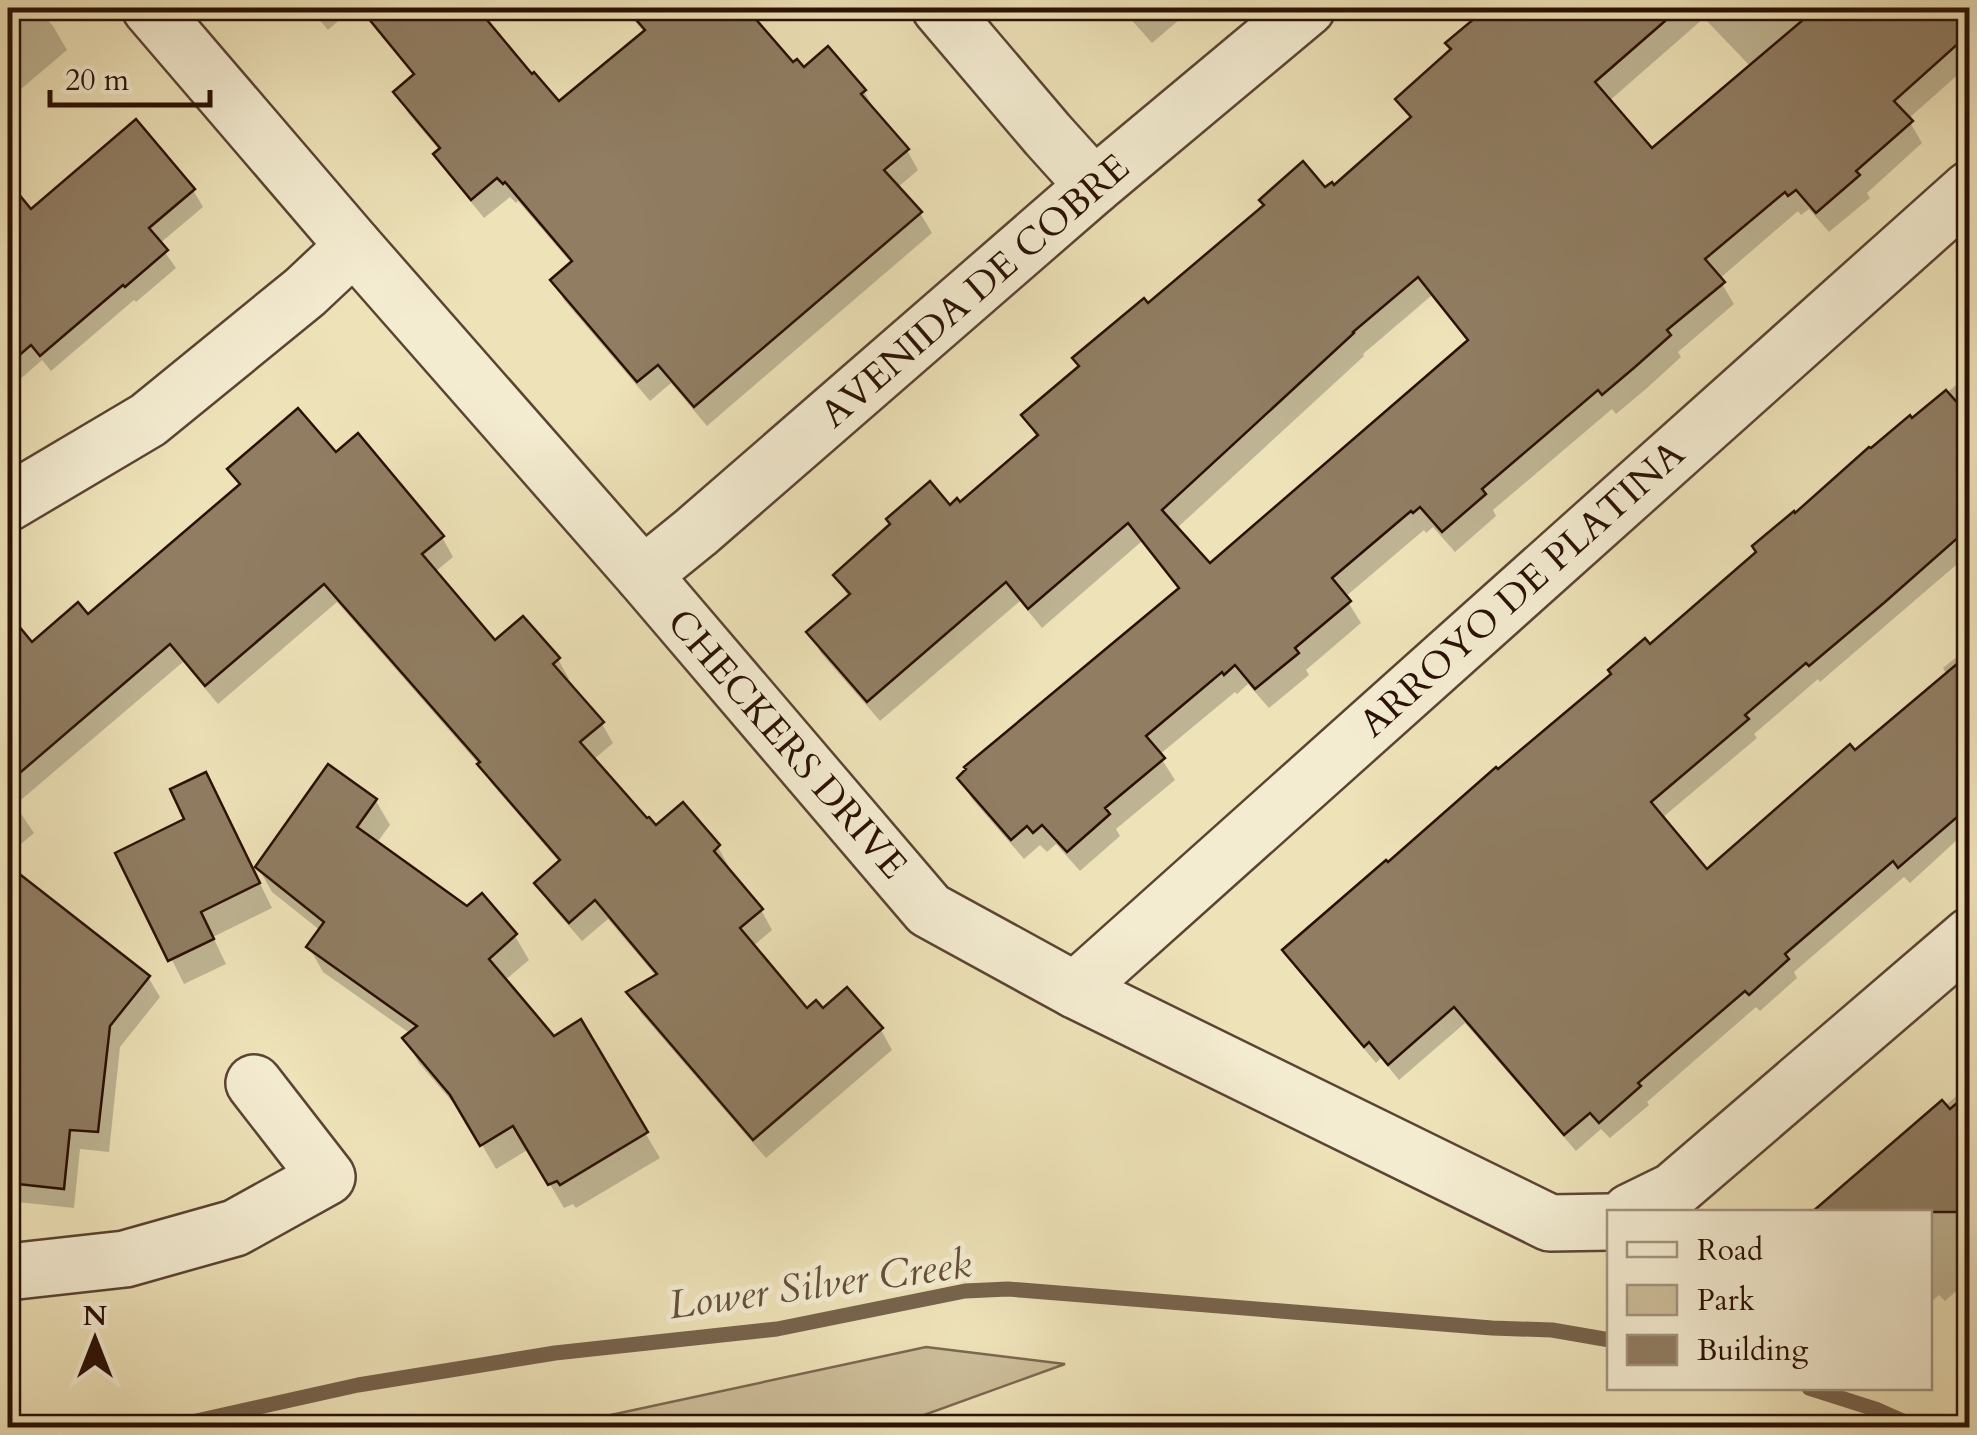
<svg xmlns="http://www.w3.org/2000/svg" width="1977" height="1435" font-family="Cardo,serif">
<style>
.green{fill:#cdbe9a;stroke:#7c6750;stroke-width:2.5}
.shadow{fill:#0003;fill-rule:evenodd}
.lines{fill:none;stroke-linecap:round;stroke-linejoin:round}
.stream{stroke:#77634c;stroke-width:15}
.building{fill:#907d62;stroke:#2a1005;stroke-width:2.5;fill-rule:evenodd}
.minor-casing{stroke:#5b4432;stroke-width:60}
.tertiary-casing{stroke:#5b4432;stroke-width:60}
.minor{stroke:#f4ecd1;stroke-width:55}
.tertiary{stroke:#f4ecd1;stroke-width:55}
.labels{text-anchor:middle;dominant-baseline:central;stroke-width:10;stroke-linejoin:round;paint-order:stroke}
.street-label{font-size:38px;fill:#2a1005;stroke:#f4ecd1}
.water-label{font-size:40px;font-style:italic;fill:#644f3a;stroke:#f4ecd1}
</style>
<rect width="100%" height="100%" fill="#eee2b8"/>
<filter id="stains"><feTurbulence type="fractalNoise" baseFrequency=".002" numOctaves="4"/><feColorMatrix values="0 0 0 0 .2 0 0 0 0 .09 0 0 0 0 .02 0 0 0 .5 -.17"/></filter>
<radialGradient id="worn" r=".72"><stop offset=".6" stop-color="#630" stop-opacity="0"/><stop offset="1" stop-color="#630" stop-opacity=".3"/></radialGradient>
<polygon class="green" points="926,1347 1065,1364 891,1427 540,1427 578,1422"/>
<g class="shadow">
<polygon points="8,8 37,8 53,26 67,50 8,100"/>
<polygon points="309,8 498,8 483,19 559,105 645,33 623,8 743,8 793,65 864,91 875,111 907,150 918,170 897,188 920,213 932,233 707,426 671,383 650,401 564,300 553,280 572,264 518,201 516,203 510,197 484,218 448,174 436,155 440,151 408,113 396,93 415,77 362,13 358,15 353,8 328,30"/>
<polygon points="1088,8 1103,8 1094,15"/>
<polygon points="1121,8 1193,8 1152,43"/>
<path d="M1491,8L1511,31L1520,27L1542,8H1970V64L1908,119L1922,143L1867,193L1870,198L1829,232L1809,209L1801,215L1798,211L1719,279L1734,304L1678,352L1681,357L1647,388L1616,414L1612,409L1493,510L1496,516L1455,552L1433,527L1426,533L1424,530L1345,597L1361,623L1306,670L1309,675L1269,708L1248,684L1237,694L1235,692L1159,755L1175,780L1116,829L1120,836L1080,871L1056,844L1047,852L1040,845L1024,859L972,799L960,778L1180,590L1141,542L1042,628L1020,601L880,721L821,653L809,633L849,598L836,576L950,508L960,505L1037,438L1024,416L1148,306L1325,191L1334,188L1433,117L1453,51L1449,43ZM1704,18L1751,67L1652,152L1608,102ZM1431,296L1469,343L1210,566L1176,529L1364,356L1363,354Z"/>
<polygon points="8,189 23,207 31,212 193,190 203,207 159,244 176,268 136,302 134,300 51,371 42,360 8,390"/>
<polygon points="1970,373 1970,553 1820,682 1818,679 1754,734 1757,738 1662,818 1707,873 1855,754 1947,675 1943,668 1970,646 1970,828 1910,883 1904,877 1794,972 1797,978 1760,1011 1756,1007 1647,1102 1649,1105 1610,1138 1601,1129 1576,1151 1465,1023 1399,1080 1381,1058 1376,1063 1295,967 1285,950 1650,648"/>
<polygon points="336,455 442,537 453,557 435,572 495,643 558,659 569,679 566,682 602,724 613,743 593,760 656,828 718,847 729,867 726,869 761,910 772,930 752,947 807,1011 823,1011 847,991 881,1030 892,1050 766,1158 641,1013 630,993 657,977 608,919 582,941 549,903 537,883 560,863 492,784 483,769 337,602 218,704 183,662 15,805 34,833 8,855 8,628 13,623 32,645 88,618 241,487 230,469"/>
<polygon points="219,800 272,908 213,937 226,964 184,984 119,854 187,821"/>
<polygon points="376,801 390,825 376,844 468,909 482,897 515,936 529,960 504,981 553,1039 580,1023 660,1158 576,1208 573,1204 564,1208 529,1149 496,1169 467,1119 419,1063 405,1039 411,1034 323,972 309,947 321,931 272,892 258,867"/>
<polygon points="8,868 148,977 160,997 120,1047 109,1152 80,1149 74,1208 8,1201 8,1032 33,1033 8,1013"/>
<polygon points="1970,1085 1970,1279 1945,1301 1939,1295 1930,1303 1930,1212 1845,1212 1835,1196"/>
</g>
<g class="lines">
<g class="stream">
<polyline points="1809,1388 1878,1410 1919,1428"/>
<polyline points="165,1428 358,1385 555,1353 777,1329 965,1291 1008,1289 1492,1328 1552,1330 1610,1340"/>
</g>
</g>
<g class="building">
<polygon points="360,8 477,8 532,74 534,72 559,101 645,30 626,8 746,8 793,62 797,59 804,67 828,46 866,90 861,94 909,149 884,170 922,212 694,407 658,365 637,382 550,280 572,261 505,182 503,184 497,178 471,200 433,154 440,148 393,92 414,74"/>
<path d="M1487,8H1680L1595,82L1652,148L1817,8H1970V33L1894,101L1913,121L1856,171L1860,175L1816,213L1796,190L1788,196L1785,192L1705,259L1725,282L1667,330L1671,335L1635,367L1602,395L1598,390L1482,489L1486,494L1442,532L1420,507L1413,513L1411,511L1332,578L1351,601L1295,648L1299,653L1255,689L1235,665L1224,675L1222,672L1146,736L1165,758L1105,808L1110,814L1067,852L1042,825L1033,833L1027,826L1011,840L957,778L966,769L964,767L1179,588L1128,523L1028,609L1006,582L867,702L806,632L850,594L833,575L890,524L886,519L930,481L950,505L957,498L960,502L1038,435L1021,415L1079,366L1072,358L1144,298L1148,303L1264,205L1259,200L1303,161L1325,187L1332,182L1334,185L1411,117L1395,99L1451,49L1445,43ZM1418,277L1468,340L1210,563L1162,510L1354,333L1353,332Z"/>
<polygon points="136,119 195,189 149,228 168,250 125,287 123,285 40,356 31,345 8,365 8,181 31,209"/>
<polygon points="1946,390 1970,417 1970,527 1885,602 1809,666 1806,663 1745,715 1749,719 1651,802 1707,869 1850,744 1855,750 1970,653 1970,806 1898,868 1893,861 1785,954 1789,959 1749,995 1745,991 1638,1083 1641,1086 1599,1123 1590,1113 1564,1135 1454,1007 1388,1065 1369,1042 1364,1047 1282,950 1386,860 1388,862 1496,767 1498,769 1611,674 1608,670 1645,638 1650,644 1756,552 1752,546 1794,511 1795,513 1869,447 1871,448 1910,415 1912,418"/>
<polygon points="298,408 336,452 358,433 444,536 422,554 495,640 523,616 560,658 553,664 604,722 580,742 647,818 649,817 656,825 683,802 720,845 714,851 763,909 740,928 807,1008 816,1000 823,1008 847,987 883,1028 753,1140 626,992 657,974 595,900 569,923 534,883 560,860 477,764 480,762 324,584 205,686 170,644 8,783 8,613 32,642 78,602 88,614 240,484 227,469"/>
<polygon points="328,764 377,799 357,827 467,906 482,893 517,934 489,959 554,1036 581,1019 648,1132 560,1185 557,1181 548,1185 513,1126 480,1146 450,1095 402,1038 417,1026 306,947 324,922 255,867"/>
<polygon points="206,772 260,883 201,912 214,939 168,961 115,853 184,819 170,789"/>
<polygon points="8,865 150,976 110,1026 98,1132 70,1130 64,1189 8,1183"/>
<polygon points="1970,1092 1970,1212 1812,1212 1942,1100 1950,1109"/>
</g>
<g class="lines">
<defs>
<g id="minor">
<polyline points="940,8 1048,135 1094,186"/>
<polyline points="8,503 148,420 305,292 354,246"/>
<polyline points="643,575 696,532 1094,186 1307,8"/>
<polyline points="1075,990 1970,189"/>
<polyline points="8,1272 125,1259 235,1228 327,1177 254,1083"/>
</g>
<g id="tertiary">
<polyline points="150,8 354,246 643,575 929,910 1075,990 1550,1223 1610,1222"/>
<polyline points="1630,1212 1673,1191 1970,936"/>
</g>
</defs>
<use href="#minor" class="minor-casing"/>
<use href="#tertiary" class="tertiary-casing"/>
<use href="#minor" class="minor"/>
<use href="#tertiary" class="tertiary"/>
</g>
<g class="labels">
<g class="street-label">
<text transform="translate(975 291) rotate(-41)">AVENIDA DE COBRE</text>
<text transform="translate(1522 589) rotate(-42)">ARROYO DE PLATINA</text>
<text transform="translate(787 744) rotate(49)">CHECKERS DRIVE</text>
</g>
<g class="water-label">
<text transform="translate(820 1285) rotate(-8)">Lower Silver Creek</text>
</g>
</g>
<rect width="1977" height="1435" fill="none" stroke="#eee2b8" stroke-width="40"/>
<rect x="10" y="10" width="1957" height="1415" fill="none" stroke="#2a1005" stroke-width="5"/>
<rect x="20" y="20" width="1937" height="1395" fill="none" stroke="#2a1005" stroke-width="2.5"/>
<rect x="1607" y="1210" width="325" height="180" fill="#f4ecd1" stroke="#a3947f" stroke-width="2.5"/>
<rect x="1627" y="1242" width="50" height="15" fill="#f4ecd1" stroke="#a3947f" stroke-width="2.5"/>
<text x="1697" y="1260" font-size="30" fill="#2a1005">Road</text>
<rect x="1627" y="1285" width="50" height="30" fill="#cdbe9a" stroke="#a3947f" stroke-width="2.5"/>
<text x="1697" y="1310" font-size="30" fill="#2a1005">Park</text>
<rect x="1627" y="1335" width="50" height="30" fill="#907d62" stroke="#a3947f" stroke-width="2.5"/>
<text x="1697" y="1360" font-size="30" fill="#2a1005">Building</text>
<g transform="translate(95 1340)" stroke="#f4ecd1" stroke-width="8" paint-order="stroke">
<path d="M0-8L18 38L0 25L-18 38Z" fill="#2a1005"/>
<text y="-15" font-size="28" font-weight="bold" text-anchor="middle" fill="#2a1005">N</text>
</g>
<path d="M50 90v15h160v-15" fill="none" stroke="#2a1005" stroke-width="5"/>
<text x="65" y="90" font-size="30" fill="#2a1005" stroke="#f4ecd1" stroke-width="8" paint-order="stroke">20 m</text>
<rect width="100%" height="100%" filter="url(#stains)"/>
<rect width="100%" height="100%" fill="url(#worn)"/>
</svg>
